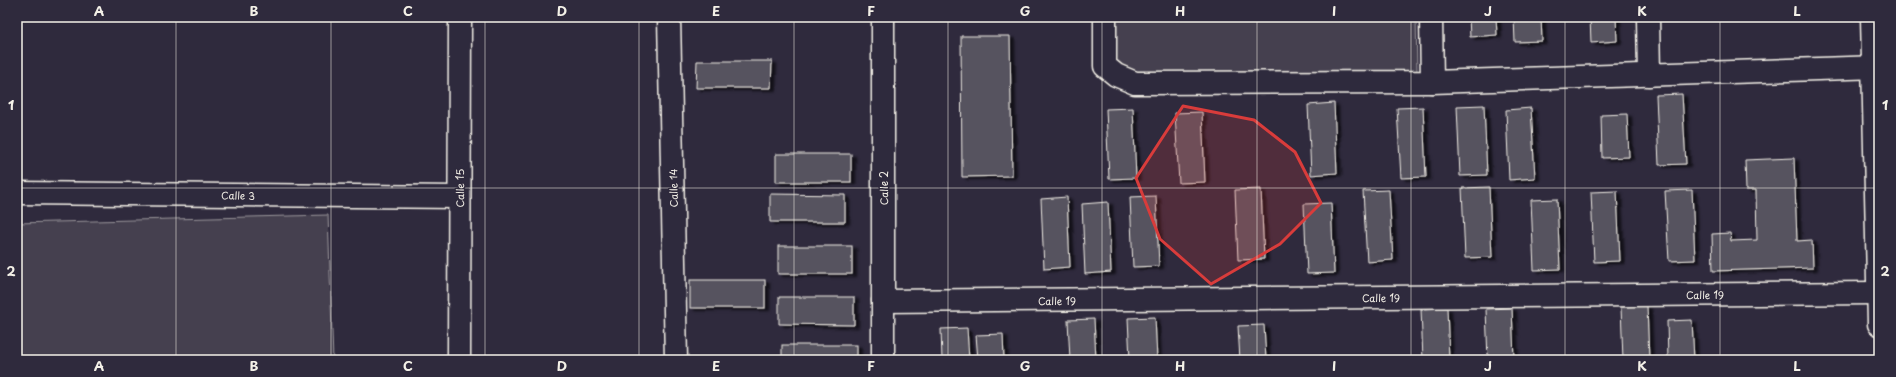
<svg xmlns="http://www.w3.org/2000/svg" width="1896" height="377" font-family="'Playpen Sans',sans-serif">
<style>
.green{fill:#454050;stroke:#9c989c}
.building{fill:#56525f;stroke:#f4f1e8;filter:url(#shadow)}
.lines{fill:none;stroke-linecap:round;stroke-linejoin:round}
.minor-casing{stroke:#f4f1e8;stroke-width:25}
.tertiary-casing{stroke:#f4f1e8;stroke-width:25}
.minor{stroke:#2f2a3d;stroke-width:22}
.tertiary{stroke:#2f2a3d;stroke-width:22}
.marked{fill:#d93c3b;fill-opacity:0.2;stroke:#d93c3b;stroke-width:3;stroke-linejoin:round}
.grid{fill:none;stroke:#f4f1e8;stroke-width:1;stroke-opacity:0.55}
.labels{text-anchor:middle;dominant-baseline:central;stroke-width:3;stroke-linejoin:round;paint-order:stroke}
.street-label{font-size:10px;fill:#f4f1e8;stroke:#2f2a3d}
.neatline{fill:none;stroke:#f4f1e8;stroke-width:1.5}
.grid-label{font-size:13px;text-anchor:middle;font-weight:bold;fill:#f4f1e8}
</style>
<defs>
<filter id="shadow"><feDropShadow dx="4.5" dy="2.5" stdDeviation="1" flood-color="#0009"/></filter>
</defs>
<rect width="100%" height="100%" fill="#2f2a3d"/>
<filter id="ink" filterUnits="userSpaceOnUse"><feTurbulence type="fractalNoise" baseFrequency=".025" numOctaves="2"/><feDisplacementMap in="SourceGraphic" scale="8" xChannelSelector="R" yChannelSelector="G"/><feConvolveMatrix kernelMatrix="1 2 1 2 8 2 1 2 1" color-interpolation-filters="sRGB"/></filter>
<g filter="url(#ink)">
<g class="green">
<polygon points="1112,17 1416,17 1417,72 1137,75 1122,68 1113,60"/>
<polygon points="328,215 333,360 17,360 17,223"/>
</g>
<g class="building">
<polygon points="1469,17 1496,17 1497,35 1470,37"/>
<polygon points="1514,17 1541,17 1542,41 1515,42"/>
<polygon points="1590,17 1616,17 1617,41 1591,43"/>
<polygon points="961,36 1010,36 1012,176 962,177"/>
<polygon points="697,61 772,61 771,88 696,88"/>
<polygon points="1682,94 1686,164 1659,165 1656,95"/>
<polygon points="1334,103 1337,173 1311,175 1308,105"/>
<polygon points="1484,105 1487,175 1460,176 1457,106"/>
<polygon points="1423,107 1426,177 1401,178 1397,108"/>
<polygon points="1133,108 1136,178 1109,179 1106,109"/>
<polygon points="1531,108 1535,178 1509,180 1506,110"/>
<polygon points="1202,112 1205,182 1179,183 1175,113"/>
<polygon points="1627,114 1629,157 1602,158 1601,115"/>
<rect x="776" y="154" width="75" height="28"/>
<polygon points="1794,158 1797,241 1812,240 1813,268 1713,271 1712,234 1730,233 1731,241 1757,240 1756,190 1746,190 1745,160"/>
<polygon points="1489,187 1492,257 1465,258 1462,188"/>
<polygon points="1261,189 1264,259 1238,260 1235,190"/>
<polygon points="1389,190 1393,260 1367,262 1363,191"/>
<polygon points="1692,190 1695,260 1669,261 1665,191"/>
<polygon points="1617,191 1620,261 1594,262 1591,192"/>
<polygon points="770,194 845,195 845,222 770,222"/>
<polygon points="1156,196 1159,266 1133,267 1130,197"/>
<polygon points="1067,197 1070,267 1044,269 1041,199"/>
<polygon points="1557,199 1560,269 1534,270 1531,200"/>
<polygon points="1108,202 1111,272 1085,274 1082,204"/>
<polygon points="1331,203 1334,273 1307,274 1304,204"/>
<rect x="778" y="246" width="74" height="28"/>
<rect x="690" y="280" width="75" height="28"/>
<polygon points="779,297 854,297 854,325 779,324"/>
<polygon points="1647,306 1649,360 1623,360 1621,307"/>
<polygon points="1447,308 1449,360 1423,360 1421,309"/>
<polygon points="1512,308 1514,360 1488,360 1486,309"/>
<polygon points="1155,317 1157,360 1130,360 1128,318"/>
<polygon points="1094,319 1096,360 1070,360 1068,320"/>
<polygon points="1692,320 1694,360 1668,360 1667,321"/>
<polygon points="1264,325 1266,360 1240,360 1238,326"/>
<polygon points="967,328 969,360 942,360 941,329"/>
<polygon points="1003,334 1004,360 978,360 976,335"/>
<rect x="782" y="345" width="75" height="15"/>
</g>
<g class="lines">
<defs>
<g id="minor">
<polyline points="669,17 676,360"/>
<polyline points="1105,17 1105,66 1116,75 1135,83 1432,82 1879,67"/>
<polyline points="1431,17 1432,82"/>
<polyline points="1648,17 1649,75"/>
<polyline points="17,193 459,197"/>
<polyline points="883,301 1878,293"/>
<polyline points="459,360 460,17"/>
<polyline points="883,360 883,17"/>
</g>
<polyline id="tertiary" points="1872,17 1879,324"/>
</defs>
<use href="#minor" class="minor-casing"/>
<use href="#tertiary" class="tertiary-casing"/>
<use href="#minor" class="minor"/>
<use href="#tertiary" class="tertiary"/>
</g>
</g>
<path class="marked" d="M1183,106L1254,120L1295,152L1321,203L1280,244L1211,284L1160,239L1136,178Z"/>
<path class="grid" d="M176,17V360M331,17V360M485,17V360M639,17V360M794,17V360M948,17V360M1102,17V360M1257,17V360M1411,17V360M1565,17V360M1720,17V360M17,188H1879"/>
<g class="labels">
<g class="street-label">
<text transform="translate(459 188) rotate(-90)">Calle 15</text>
<text transform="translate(673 188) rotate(-91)">Calle 14</text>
<text transform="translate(883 188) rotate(-90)">Calle 2</text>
<text transform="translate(238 195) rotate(1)">Calle 3</text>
<text x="1705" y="294">Calle 19</text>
<text x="1381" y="297">Calle 19</text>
<text x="1057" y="300">Calle 19</text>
</g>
</g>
<rect width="1896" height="377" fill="none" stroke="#2f2a3d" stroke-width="44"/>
<rect x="22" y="22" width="1852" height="333" class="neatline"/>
<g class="grid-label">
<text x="99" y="16">A</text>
<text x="254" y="16">B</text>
<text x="408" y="16">C</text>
<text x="562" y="16">D</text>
<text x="716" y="16">E</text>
<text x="871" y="16">F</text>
<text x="1025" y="16">G</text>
<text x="1180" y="16">H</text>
<text x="1334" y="16">I</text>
<text x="1488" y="16">J</text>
<text x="1642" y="16">K</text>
<text x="1797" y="16">L</text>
<text x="11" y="110">1</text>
<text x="1885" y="110">1</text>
<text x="11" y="276">2</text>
<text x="1885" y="276">2</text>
<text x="99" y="371">A</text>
<text x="254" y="371">B</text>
<text x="408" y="371">C</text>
<text x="562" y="371">D</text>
<text x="716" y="371">E</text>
<text x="871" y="371">F</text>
<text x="1025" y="371">G</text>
<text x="1180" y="371">H</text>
<text x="1334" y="371">I</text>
<text x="1488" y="371">J</text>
<text x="1642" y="371">K</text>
<text x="1797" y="371">L</text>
</g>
</svg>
